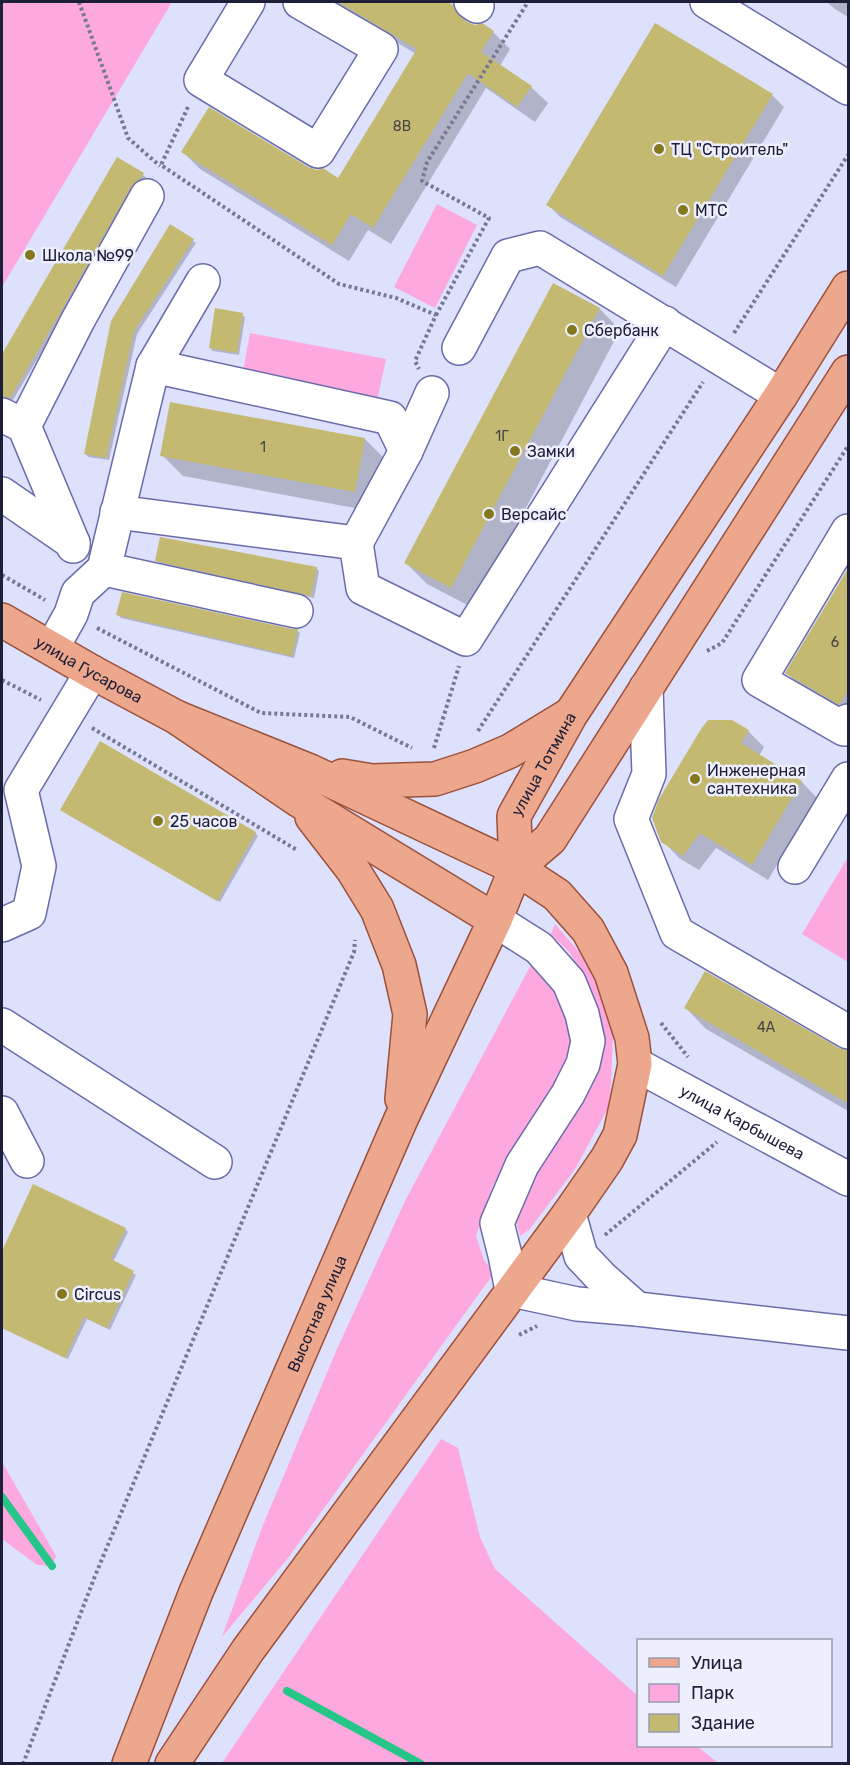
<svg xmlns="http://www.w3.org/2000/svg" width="850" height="1765" font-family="Rubik,sans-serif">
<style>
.green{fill:#fda8df}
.shadow{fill:#0003}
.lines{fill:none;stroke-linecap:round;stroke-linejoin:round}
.stream{stroke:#26c688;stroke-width:8}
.building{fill:#c4b970}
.minor-casing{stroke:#6a6caa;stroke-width:36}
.major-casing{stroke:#9b513c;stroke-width:36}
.path{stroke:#777993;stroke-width:4;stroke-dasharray:3 3;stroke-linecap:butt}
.minor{stroke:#fff;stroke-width:33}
.major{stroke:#eca78c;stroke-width:33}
.poi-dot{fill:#85781c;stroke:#edeffd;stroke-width:2}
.labels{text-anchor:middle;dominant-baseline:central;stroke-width:5;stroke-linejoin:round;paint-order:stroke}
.number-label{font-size:14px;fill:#474545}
.poi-label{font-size:16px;fill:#1d1e37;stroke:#edeffd;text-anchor:start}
.street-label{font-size:16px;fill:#1d1e37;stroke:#edeffd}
</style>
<rect width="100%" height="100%" fill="#dee1fc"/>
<g class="green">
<polygon points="2,2 172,2 2,287"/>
<polygon points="437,204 477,225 435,308 394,287"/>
<polygon points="250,333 386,359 377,401 242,377"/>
<polygon points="848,857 848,962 802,934"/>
<polygon points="555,924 579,952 603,991 613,1036 611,1085 608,1108 575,1169 529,1230 520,1236 515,1216 525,1190 546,1161 581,1100 586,984 570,953 551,934"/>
<polygon points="533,961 545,975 565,1010 575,1056 562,1081 493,1185 476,1236 484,1260 494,1273 288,1558 222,1637 263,1525 337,1349 406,1199"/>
<polygon points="441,1439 458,1448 480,1537 495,1569 638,1696 638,1746 697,1746 718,1763 222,1763"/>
<polygon points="2,1462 56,1556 52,1566 37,1565 2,1539"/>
</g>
<g class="shadow">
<polygon points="330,2 444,2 452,7 470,24 493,32 510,49 500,66 531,87 548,103 535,122 486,88 391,244 368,230 349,261 200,169 183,152 308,168 338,180 416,54"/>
<polygon points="827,2 848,2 848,17 835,9"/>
<polygon points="772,95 784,107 676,287 560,217 548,204"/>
<polygon points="118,159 146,177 13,400 2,399 2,357"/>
<polygon points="170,226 196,243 137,334 109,460 88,457 86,454"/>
<polygon points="554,285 600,309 620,330 473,608 427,584 406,563"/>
<polygon points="242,315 245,317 239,355 213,351 210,348"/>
<polygon points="365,439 386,460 376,512 183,476 162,455"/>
<polygon points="157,560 316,568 319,571 314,598 160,563"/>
<polygon points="848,569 848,717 806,693 787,673"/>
<polygon points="118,615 297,631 300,633 294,658 121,618"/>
<polygon points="748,731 764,747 759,756 802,782 817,798 768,880 716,848 699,870 679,858 663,841"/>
<polygon points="65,813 255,833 258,836 220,902"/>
<polygon points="686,1008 848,1052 848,1111 706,1029"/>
<polygon points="34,1186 125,1229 128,1232 113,1262 136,1275 110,1330 87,1319 68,1359 2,1328 2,1255"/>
</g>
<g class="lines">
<g class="stream">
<polyline points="2,1497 52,1566"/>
<polyline points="287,1691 421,1764"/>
</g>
</g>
<g class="building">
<polygon points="338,2 447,2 453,5 455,11 467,22 475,25 482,23 494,31 481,52 532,86 517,107 468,73 373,228 351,214 332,245 181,152 209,107 308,167 317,170 323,168 338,178 417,49"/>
<polygon points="655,23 773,94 663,276 546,205"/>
<polygon points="117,157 144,173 140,179 131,187 59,315 10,398 2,396 2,354"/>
<polygon points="170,224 194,239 134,331 106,458 84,454 111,321"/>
<polygon points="553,283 600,308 451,588 404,563"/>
<polygon points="215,308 243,313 237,353 209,348"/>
<polygon points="170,402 365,438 355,492 160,456"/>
<polygon points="160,537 317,567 311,596 155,561"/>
<polygon points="849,567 849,689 839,705 785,673"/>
<polygon points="122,592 292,629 298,629 292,656 116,615"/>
<polygon points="708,720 732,720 749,730 741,743 802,781 752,865 700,833 683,856 661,842 652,818 659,799 701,729"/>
<polygon points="100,741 256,832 217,901 60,810"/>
<polygon points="705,971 839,1048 849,1051 849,1104 684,1008"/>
<polygon points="33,1184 126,1228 111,1259 134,1271 107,1328 84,1317 65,1358 2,1328 2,1251"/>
</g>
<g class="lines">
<defs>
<g id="minor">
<polyline points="248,2 201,80 318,151 381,49 300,2"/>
<polyline points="471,2 477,6"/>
<polyline points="707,2 848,88"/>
<polyline points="459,348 508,256 540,248 781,395"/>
<polyline points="153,366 203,281"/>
<polyline points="2,415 24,426 73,543"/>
<polyline points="24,426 78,320 147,196"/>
<polyline points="2,494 73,543 73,546"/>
<polyline points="117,512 356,543 406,451 432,393"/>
<polyline points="848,531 759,680 844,729 848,721"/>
<polyline points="356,543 363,588 466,639 665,323"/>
<polyline points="104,569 296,611"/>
<polyline points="52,648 71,614 78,593 104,569 153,366 390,418 406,451"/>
<polyline points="646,688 649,774 631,819 677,933 848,1032"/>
<polyline points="795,867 848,779"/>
<polyline points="495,920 539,948 569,982 582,1014 588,1041 583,1064 568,1094 522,1165 497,1223 505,1255 512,1290 577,1304 637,1309 848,1333"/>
<polyline points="2,925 29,913 39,866 21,790 92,672"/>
<polyline points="2,1025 215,1162"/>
<path id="s1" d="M635,1064L848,1179"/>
<polyline points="2,1113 27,1161"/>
<polyline points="569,1214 581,1256 601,1277 637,1309"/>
</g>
<g id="major">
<path id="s2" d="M2,620L92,672L178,718L300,801L495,920"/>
<polyline points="342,776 372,781 435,779 475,766 510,751 569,715"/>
<polyline points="312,817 353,870 377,909 399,965 410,1014 402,1099"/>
<polyline points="516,868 550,839 848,372"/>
<path id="s3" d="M129,1764L196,1592L401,1119L495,920L516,868L514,816L571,714L781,395L848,288"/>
<polyline points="172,1764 248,1650 569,1214 607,1159 620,1135 635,1064 632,1038 611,973 588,930 557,895 516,868 310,771 178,718"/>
</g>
</defs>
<use href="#minor" class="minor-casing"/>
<use href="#major" class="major-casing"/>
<g class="path">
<polyline points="79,2 128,138 160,166"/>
<polyline points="188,107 161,165 339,284 396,298 436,315 415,361 419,369"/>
<polyline points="436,315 489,218 422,181 427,162 528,2"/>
<polyline points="734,333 848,155"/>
<polyline points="2,575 45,600"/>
<polyline points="97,628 261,713 350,717 412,748"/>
<polyline points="707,651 722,643 848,446"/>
<polyline points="2,680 41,700"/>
<polyline points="92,728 297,850"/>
<polyline points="478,731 703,382"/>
<polyline points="434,748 459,666"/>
<polyline points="661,1023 688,1057"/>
<polyline points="605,1235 717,1142"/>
<polyline points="519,1335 537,1326"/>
<polyline points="23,1764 95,1576 354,952 355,940"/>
</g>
<use href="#minor" class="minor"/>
<use href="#major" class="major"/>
</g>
<g class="poi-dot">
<circle cx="659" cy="149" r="6"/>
<circle cx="683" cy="210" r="6"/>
<circle cx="30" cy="255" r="6"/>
<circle cx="572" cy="330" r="6"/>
<circle cx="515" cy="451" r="6"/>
<circle cx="489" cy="514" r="6"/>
<circle cx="695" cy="779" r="6"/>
<circle cx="158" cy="821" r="6"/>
<circle cx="62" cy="1294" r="6"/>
</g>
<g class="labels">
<g class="number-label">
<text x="402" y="126">8В</text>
<text x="502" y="436">1Г</text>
<text x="263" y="447">1</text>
<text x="835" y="642">6</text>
<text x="766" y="1027">4А</text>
</g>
<g class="poi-label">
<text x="671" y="149">ТЦ "Строитель"</text>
<text x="695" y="210">МТС</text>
<text x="42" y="255">Школа №99</text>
<text x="584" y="330">Сбербанк</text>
<text x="527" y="451">Замки</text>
<text x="501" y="514">Версайс</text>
<text x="707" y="770">Инженерная<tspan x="707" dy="18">сантехника</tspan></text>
<text x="170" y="821">25 часов</text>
<text x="74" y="1294">Circus</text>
</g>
<g class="street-label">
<text stroke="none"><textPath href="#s2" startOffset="100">улица Гусарова</textPath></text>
<text stroke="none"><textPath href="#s3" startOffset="1088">улица Тотмина</textPath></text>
<text stroke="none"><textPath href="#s1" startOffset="122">улица Карбышева</textPath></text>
<text stroke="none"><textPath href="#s3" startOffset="488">Высотная улица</textPath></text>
</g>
</g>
<rect width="850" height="1765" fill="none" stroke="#1d1e37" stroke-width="6"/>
<rect x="637" y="1639" width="195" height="108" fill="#edeffd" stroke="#9a9bae" stroke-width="1.5"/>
<rect x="649" y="1658" width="30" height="9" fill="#eca78c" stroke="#9a9bae" stroke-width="1.5"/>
<text x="691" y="1669" font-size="18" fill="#1d1e37">Улица</text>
<rect x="649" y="1684" width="30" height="18" fill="#fda8df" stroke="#9a9bae" stroke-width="1.5"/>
<text x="691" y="1699" font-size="18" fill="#1d1e37">Парк</text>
<rect x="649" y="1714" width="30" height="18" fill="#c4b970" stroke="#9a9bae" stroke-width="1.5"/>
<text x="691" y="1729" font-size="18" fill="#1d1e37">Здание</text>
</svg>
